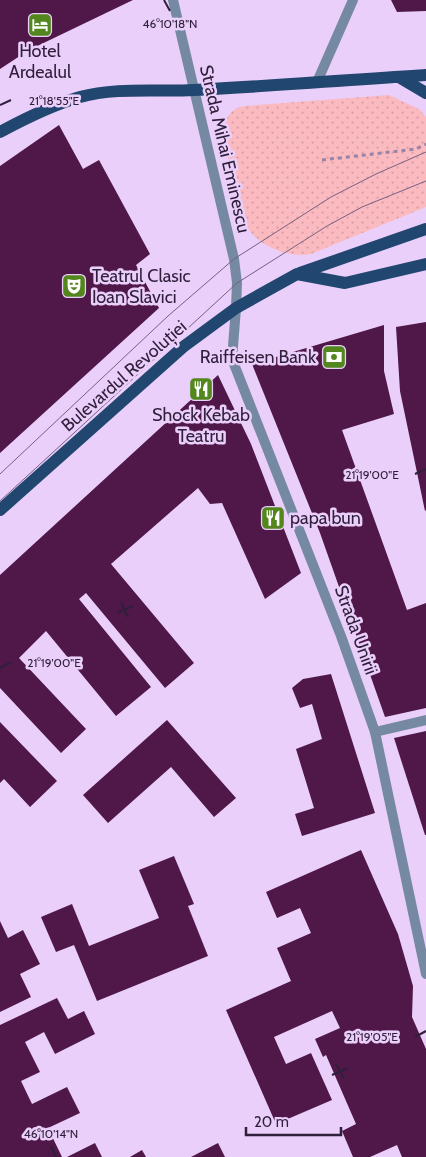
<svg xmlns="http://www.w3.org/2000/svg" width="426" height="1157" font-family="Cabin,sans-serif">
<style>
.grass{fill:url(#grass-dots)}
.building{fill:#501749}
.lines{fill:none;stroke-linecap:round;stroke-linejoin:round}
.path{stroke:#9983a7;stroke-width:3;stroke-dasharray:4 4;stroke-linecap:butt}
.minor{stroke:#758aa2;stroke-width:10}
.tertiary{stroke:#758aa2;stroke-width:10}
.primary{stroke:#21466f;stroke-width:12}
.tram{stroke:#756081;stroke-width:1}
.ticks{fill:none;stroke:#301f3a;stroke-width:2}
.labels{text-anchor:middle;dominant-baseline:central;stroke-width:5;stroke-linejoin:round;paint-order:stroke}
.poi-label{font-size:18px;fill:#301f3a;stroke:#eacffb}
.street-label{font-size:18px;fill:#301f3a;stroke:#eacffb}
.ticks-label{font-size:12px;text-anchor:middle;fill:#301f3a;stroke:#eacffb;stroke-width:5;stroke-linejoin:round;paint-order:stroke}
</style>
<defs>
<pattern id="grass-dots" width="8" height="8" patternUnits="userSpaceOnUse" patternTransform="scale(1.25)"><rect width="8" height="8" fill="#fabac0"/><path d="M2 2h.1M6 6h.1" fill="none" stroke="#d79fa6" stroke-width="1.8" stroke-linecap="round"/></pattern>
</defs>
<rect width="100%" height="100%" fill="#eacffb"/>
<path class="grass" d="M389,95L419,109L426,117V207L311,254C290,258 262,248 249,230C240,217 226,148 222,129C227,117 231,108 245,106Z"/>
<g class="building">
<polygon points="0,0 133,0 29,50 0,69"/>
<polygon points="391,0 426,0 426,11 397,12"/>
<polygon points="59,125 83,169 99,160 150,254 136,265 159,308 0,453 0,166"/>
<polygon points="426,322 426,510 425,511 400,391 396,327"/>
<polygon points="384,325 384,371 394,414 342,430 407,610 426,603 426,708 385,717 320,533 252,364"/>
<polygon points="218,375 251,444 301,573 265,599 222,503 210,504 198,488 111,564 194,663 165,688 86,593 79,599 151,687 116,716 46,631 19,658 86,729 61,753 0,688 0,575"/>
<polygon points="331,674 375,813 302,836 295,814 314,808 296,749 322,739 312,704 300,708 292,688 303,679"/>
<polygon points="167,720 236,798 214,817 171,767 108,823 83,795"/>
<polygon points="0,722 57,781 30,807 4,779 0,783"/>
<polygon points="426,731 426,835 425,835 394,738"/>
<polygon points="361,850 398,934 413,986 412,1017 426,1049 426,1157 402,1157 397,1145 370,1157 353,1157 342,1131 356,1124 326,1055 323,1057 315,1039 340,1028 332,1011 274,1037 286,1064 311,1053 332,1100 276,1124 226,1010 291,981 277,948 311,933 300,908 277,918 266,892"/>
<polygon points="174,856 194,904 188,906 208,956 97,1001 74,945 56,952 41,917 72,904 89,946 159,918 139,870"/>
<polygon points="0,921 8,938 23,930 40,964 20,974 31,997 0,1012"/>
<polygon points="57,998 68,1019 84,1011 95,1034 55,1054 44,1032 25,1042 40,1072 21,1081 32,1104 67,1087 80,1113 48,1128 62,1157 0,1157 0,1025"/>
<polygon points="95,1143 102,1157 67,1157"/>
<polygon points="218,1143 225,1157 191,1157"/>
<polygon points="142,1150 146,1157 130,1157"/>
</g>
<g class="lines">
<polyline class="path" points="322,160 416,149 426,144"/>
<g class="minor">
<polyline points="236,308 232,359 341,636 375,732 426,974"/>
<polyline points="375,732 426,720"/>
</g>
<g class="tertiary">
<polyline points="173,0 234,259 237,283 236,308"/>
<polyline points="317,82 353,0"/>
</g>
<g class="primary">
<polyline points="399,77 426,93"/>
<path d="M0,132C26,118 52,105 80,97C116,87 157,92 194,90C271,86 349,80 426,75"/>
<polyline points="300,273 426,229"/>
<polyline points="0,510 183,347 236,308 297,274 345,283 426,264"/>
</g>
<g class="tram">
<polyline points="0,474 168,316 234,259 331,197 376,174 426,152"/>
<polyline points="0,501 237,283 327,226 362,207 426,181"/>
</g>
</g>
<path class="ticks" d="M164,0L170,11M0,105L11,100M415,474L426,469M121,602L128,617M117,613L133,606M0,668L11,662M415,1037L426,1031M336,1064L344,1079M332,1075L348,1068M51,1146L56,1157"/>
<defs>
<symbol id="hotel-square" viewBox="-11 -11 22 22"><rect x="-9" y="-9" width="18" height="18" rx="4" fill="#53871d" stroke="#eacffb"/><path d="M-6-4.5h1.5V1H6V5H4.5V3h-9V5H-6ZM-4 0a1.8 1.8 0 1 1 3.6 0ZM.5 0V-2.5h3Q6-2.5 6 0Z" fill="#fff"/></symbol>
<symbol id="theatre-square" viewBox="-11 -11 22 22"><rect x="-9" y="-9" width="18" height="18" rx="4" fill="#53871d" stroke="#eacffb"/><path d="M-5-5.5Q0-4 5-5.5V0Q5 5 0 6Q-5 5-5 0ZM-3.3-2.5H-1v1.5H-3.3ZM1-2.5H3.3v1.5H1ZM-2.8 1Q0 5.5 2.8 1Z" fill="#fff"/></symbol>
<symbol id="bank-square" viewBox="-11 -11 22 22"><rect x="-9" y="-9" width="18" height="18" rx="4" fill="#53871d" stroke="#eacffb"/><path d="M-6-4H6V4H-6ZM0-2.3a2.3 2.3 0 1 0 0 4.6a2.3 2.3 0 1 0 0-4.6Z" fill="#fff"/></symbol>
<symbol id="restaurant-square" viewBox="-11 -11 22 22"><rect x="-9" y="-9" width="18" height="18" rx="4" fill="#53871d" stroke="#eacffb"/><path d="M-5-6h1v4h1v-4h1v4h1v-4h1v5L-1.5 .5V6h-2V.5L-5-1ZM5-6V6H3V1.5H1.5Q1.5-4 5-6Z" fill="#fff"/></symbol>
</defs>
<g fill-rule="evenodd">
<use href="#hotel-square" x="26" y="11" width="28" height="28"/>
<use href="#theatre-square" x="60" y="272" width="28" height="28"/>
<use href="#bank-square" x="320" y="343" width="28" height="28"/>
<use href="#restaurant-square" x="187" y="375" width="28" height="28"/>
<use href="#restaurant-square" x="259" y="504" width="28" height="28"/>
</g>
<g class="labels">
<g class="poi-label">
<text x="40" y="51">Hotel<tspan x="40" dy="21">Ardealul</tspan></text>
<text x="92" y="276" text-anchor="start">Teatrul Clasic<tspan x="92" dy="21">Ioan Slavici</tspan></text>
<text x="316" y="357" text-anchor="end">Raiffeisen Bank</text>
<text x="201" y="415">Shock Kebab<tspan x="201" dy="21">Teatru</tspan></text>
<text x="290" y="518" text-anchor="start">papa bun</text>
</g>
<g class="street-label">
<text transform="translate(225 149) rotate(77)">Strada Mihai Eminescu</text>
<text transform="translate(124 376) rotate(-41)">Bulevardul Revoluției</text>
<text transform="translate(356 630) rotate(70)">Strada Unirii</text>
</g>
</g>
<g class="ticks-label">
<text x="170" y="28">46°10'18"N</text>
<text x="54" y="105">21°18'55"E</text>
<text x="372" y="479">21°19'00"E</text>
<text x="54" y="667">21°19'00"E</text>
<text x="372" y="1041">21°19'05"E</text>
<text x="51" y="1138">46°10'14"N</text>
</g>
<path d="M246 1127v8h95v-8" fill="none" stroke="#301f3a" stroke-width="2.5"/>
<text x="254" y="1127" font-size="15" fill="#301f3a" stroke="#eacffb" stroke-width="4" paint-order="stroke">20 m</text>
</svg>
